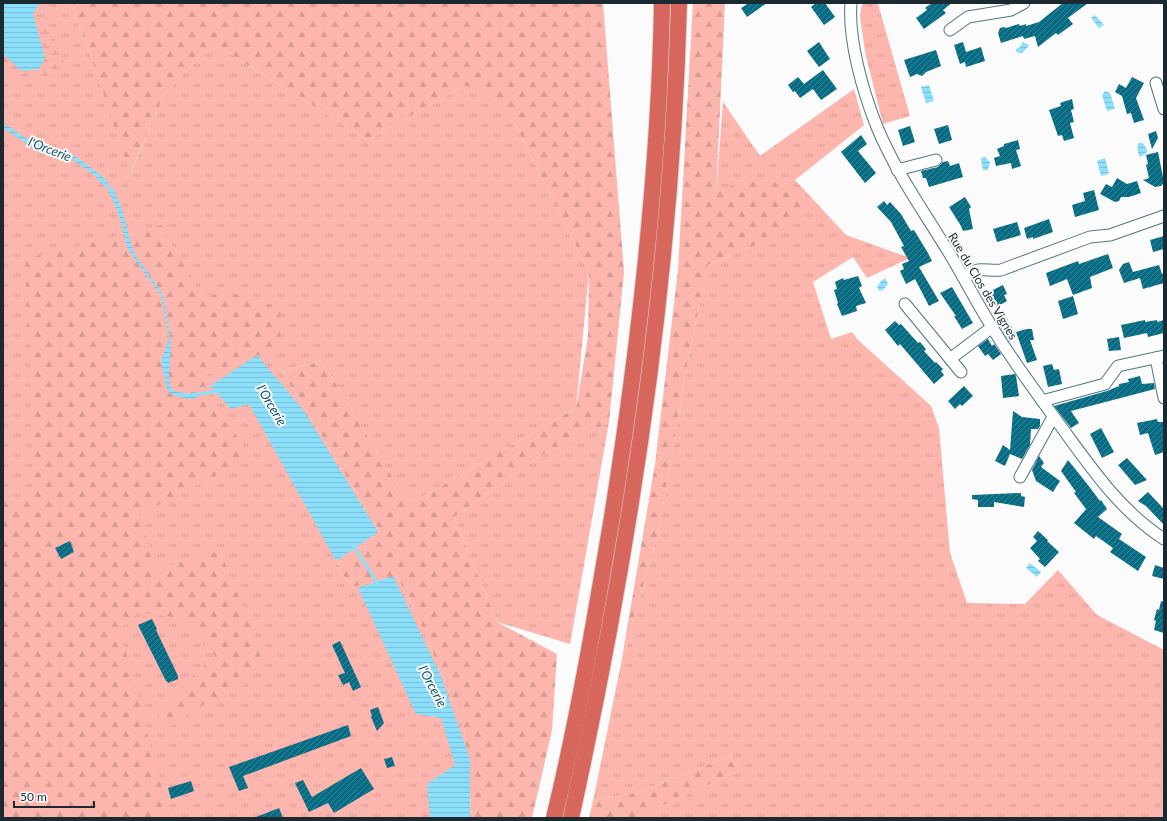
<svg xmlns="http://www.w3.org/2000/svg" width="1167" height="821" font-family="Lato,sans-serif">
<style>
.grass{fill:url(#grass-tufts)}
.forest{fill:url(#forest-firs)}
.wetland{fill:url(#wetland-marsh)}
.water{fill:url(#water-rules)}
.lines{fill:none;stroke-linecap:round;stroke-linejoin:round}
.stream{stroke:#8de0fb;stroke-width:3}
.building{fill:url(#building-hatch)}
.minor-casing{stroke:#4f7682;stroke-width:13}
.highway-casing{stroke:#d6d9da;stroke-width:18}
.minor{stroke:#fff;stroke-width:11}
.highway{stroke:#d7675d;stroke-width:16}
.labels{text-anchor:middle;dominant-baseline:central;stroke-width:4;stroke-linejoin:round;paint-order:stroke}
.street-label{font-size:12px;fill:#1a2a30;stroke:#fbfbfb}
.water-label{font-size:13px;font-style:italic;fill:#0f5568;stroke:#fbfbfb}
</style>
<defs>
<pattern id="grass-tufts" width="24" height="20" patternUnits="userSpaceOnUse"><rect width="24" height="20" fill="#fcb6ad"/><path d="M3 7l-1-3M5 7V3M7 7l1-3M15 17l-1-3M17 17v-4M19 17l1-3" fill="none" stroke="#d79d95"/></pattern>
<pattern id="forest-firs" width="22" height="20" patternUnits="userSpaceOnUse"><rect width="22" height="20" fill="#fcb6ad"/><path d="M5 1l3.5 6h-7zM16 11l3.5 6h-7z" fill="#d79d95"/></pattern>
<pattern id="wetland-marsh" width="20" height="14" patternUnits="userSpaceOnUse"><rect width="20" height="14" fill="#fcb6ad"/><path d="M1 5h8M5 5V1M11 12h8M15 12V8" fill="none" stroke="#d79d95"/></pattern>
<pattern id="water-rules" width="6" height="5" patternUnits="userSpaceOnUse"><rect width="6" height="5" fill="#8de0fb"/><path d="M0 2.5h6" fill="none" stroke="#79c0d7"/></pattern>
<pattern id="building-hatch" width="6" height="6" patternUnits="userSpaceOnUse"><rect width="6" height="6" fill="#056c84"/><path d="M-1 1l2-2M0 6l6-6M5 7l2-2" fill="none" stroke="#3b8596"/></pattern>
</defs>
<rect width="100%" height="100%" fill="#fbfbfb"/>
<g class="grass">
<polygon points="3,3 75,3 74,13 88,48 131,172 164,95 203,53 219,47 368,140 464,86 490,89 513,120 589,272 576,408 419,499 407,501 322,361 282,371 380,532 335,566 354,587 397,576 420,622 464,728 472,818 3,818"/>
<polygon points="862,3 879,3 878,4 910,116 883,124 865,52 860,16"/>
<polygon points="854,89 864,125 795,180 846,235 910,258 867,278 853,257 813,282 831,339 852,332 857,339 931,406 939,428 950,553 967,603 1025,604 1058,570 1097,615 1164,650 1164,818 646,818 644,813 739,771 730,756 639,792 593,801 621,664 658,533 689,355 708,265 761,243 716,194 723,102 760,156"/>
<polygon points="609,422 570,644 497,622 454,517 539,457"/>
</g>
<g class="forest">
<polygon points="75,3 603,3 624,272 609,422 539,457 454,517 497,622 557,654 552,730 532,818 472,818 464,728 420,622 397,576 354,587 335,566 380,532 282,371 322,361 407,501 419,499 576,408 588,337 589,272 513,120 490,90 464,86 368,140 219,47 203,53 164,95 130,173 88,48 74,13"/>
<polygon points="693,3 725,3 716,193 752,176 793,188 802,210 761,243 708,265 689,355 658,533 621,664 655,464 678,270"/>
<polygon points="161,225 202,295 234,294 280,308 280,346 198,378 211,375 209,403 254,456 139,515 157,568 220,551 261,651 246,683 211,700 169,727 158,716 189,680 215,656 180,618 138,612 120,630 169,814 162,818 3,818 3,500 34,501 25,259"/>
<polygon points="730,756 739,771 645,813 646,818 589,818 593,801 639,792"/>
</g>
<polygon class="wetland" points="46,17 64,62 51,76 18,80 3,67 3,54 21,71 45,58 40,37"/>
<g class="water">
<polygon points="3,3 40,3 33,14 45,58 39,69 21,71 3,54"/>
<polygon points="1095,15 1104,25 1099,28 1091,18"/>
<polygon points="1023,42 1029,45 1027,48 1022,53 1016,52 1016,50 1017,48 1019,48"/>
<polygon points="929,85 934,101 926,103 921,87"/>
<polygon points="1105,91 1110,93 1115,109 1107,111 1102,95"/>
<polygon points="3,123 29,140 52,149 70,153 85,163 109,182 103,185 94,175 68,156 29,145 3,128"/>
<path d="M1138,143H1143L1147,150V152L1141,157L1139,156C1138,153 1137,146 1138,143Z"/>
<polygon points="985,157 990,162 988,170 983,170 981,160 981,158"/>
<polygon points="1105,158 1109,174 1101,176 1097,161"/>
<polygon points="113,188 122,210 131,244 135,255 163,295 171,341 169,378 170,385 173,390 177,392 191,394 196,391 196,399 183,398 171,394 167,389 161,361 169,338 161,296 133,257 127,247 120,218 111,196 108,192"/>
<polygon points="885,278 888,284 883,290 879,291 877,287 881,281"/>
<polygon points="257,355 304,411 378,532 336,561 249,404 231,409 210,386"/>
<polygon points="1030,563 1041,572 1037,577 1026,568"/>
<polygon points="393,576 440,674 470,759 470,818 430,818 427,784 455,765 441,718 416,714 358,588"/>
</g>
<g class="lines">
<g class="stream">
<polyline points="103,181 112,192"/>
<polyline points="192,395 220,391"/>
<polyline points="353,545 378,584"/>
</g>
</g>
<g class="building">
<polygon points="749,3 767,3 747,17 741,8"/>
<polygon points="816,3 825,3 835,17 824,25 811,7"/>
<polygon points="932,3 952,3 943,10 946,13 924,29 916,18 927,10 925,8"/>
<polygon points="1063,3 1088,3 1068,18 1073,24 1058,35 1056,33 1038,47 1035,36 1024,39 1023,36 1001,43 998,33 1000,28 1004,27 1006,28 1019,24 1020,26 1026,24 1026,26 1039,22"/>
<polygon points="819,42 830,59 819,67 807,51"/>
<polygon points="963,42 966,52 981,47 985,61 966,67 965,62 960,64 954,45"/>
<polygon points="936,50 941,66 926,72 922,76 917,74 910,77 904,60"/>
<polygon points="823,70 837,89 821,100 813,89 800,98 795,91 793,92 788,85 798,77 804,84"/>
<polygon points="1132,77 1144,83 1136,98 1144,120 1134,123 1131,113 1127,114 1122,96 1115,92 1119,84 1126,88"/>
<polygon points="1072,99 1074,109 1071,110 1074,122 1070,123 1074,138 1064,141 1062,135 1058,136 1049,110 1061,106 1060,103"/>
<polygon points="948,125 952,140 939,144 934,129"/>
<polygon points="910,126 915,142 903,146 898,130"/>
<polygon points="1156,131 1158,138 1152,149 1148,134"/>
<polygon points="861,135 867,144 858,151 876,173 865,183 841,152"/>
<polygon points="1018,140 1020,149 1016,150 1021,166 1012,169 1011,163 996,166 994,158 1000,156 997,149 1004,146 1004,144"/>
<polygon points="1158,152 1164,182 1161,186 1155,187 1143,180 1149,178 1146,165 1148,164 1146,155"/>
<polygon points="948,161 950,166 959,163 963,177 929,187 926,178 923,178 921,171 938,167 943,162"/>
<polygon points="1117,178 1127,184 1137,181 1141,193 1129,197 1121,197 1119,201 1115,202 1100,194 1106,184 1112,187"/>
<polygon points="1094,190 1099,210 1075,217 1072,205 1085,201 1083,193"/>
<polygon points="965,197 971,207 969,209 973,229 963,231 961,226 949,207"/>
<polygon points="884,201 887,205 890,202 901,214 911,231 914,230 928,253 932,261 919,267 939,301 929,306 915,279 906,284 900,271 904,269 902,264 909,261 901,247 904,246 891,222 877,207"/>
<polygon points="1049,219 1053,232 1033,239 1033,237 1027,239 1024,228"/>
<polygon points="1017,222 1021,235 997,242 993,229"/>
<polygon points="1164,236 1164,249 1153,252 1150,240"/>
<polygon points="1108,254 1113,268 1090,277 1092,288 1073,295 1067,279 1050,286 1046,273 1078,261 1079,264"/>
<polygon points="1129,262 1133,272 1159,265 1162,274 1164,273 1164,283 1143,289 1140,278 1124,283 1119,270 1123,264"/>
<polygon points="858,276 862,286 859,288 866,303 856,306 857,311 842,316 837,304 838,303 834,290 837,289 835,282 843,278 844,280"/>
<polygon points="1003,285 1007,294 1004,295 1007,301 996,307 989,292"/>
<polygon points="952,287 973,323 962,329 954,316 956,316 940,293"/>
<polygon points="1073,296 1078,314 1063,319 1058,301"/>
<polygon points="1006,317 1017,337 1009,342 998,323"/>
<polygon points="1145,320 1145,322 1157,320 1157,322 1164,320 1164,333 1148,337 1147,333 1124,338 1121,325"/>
<polygon points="895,321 899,325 901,324 918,343 920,342 926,349 924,351 935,363 936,362 943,369 941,371 944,375 934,384 900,344 898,346 885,330"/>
<polygon points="1027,329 1032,329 1034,340 1030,340 1037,360 1027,363 1016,332"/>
<polygon points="1119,337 1121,350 1109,351 1107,339"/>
<polygon points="988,339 992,346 994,344 1001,354 993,360 988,354 985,356 978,346"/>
<polygon points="1052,364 1054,370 1059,369 1062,384 1048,387 1043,366"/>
<polygon points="1015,374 1016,376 1019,396 1003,398 1001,376"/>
<polygon points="1140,376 1142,384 1154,383 1155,389 1071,411 1079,423 1071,428 1054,406 1107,391 1119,386 1119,384 1129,382 1128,379"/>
<polygon points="964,386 973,396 962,406 960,404 955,409 948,401"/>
<polygon points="1013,411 1022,417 1040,419 1040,426 1038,429 1031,429 1030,445 1022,459 1010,454 1005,466 995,461 1003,445 1010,450"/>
<polygon points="1157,419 1158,422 1163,422 1164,452 1155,455 1148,433 1140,435 1137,423"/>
<polygon points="1101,428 1114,452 1102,458 1090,434"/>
<polygon points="1039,456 1044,463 1041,467 1060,481 1053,492 1036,481 1032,470"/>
<polygon points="1127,458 1147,480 1135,485 1118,465"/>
<polygon points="1068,460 1088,485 1100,501 1101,500 1107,509 1098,517 1122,534 1119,539 1146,557 1138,571 1110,552 1113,548 1096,536 1094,539 1074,523 1086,509 1074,493 1076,492 1061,471"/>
<polygon points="1148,492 1164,509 1164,525 1146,506 1138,501"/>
<polygon points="1021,493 1021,496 1025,497 1024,507 994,502 994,507 978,507 978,500 972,499 972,495"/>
<polygon points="1038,531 1048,540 1047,541 1059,552 1045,567 1038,561 1040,559 1030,548 1037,541 1033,537"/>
<polygon points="70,541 74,552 61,559 55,548"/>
<polygon points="1155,565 1164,568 1164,579 1152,576"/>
<polygon points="1161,601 1164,602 1164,633 1154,630 1156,621 1154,620 1157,609 1159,610"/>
<polygon points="152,619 157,629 156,630 178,676 178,679 168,683 167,681 166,681 138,625"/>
<polygon points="340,641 361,687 353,691 349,682 343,685 338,675 345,673 332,645"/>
<polygon points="378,707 384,723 377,731 371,717 372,716 370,710"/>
<polygon points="348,725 351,736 243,776 248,788 239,791 229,767"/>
<polygon points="392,757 395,766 387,768 384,759"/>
<polygon points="361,768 374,789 334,813 328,803 309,812 295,783 303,780 312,797"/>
<polygon points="191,781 194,791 171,799 168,788"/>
<polygon points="279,808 283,818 256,818 256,817"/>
</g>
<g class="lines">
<defs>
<g id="minor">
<path d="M851,3C848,40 863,92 877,127C896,173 925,213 951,256C970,288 987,322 1008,352C1026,379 1046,406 1065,432C1094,472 1122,512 1164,539"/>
<polyline points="950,30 968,17 1011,10 1024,3"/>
<polyline points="1156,83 1164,109"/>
<polyline points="897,170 936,160"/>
<path d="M963,277C967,275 973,271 978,270C985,269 993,271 1001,270L1090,237L1110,235L1164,216"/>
<polyline points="905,304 961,372"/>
<polyline points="1156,358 1164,398"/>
<polyline points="950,359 987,331 992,328"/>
<polyline points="1042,401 1105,384 1118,366 1164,356"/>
<polyline points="1020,477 1053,417"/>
</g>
<g id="highway">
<path d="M554,818C578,719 595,618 612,517C639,347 659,176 662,3"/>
<path d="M571,818C630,550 672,277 679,3"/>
</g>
</defs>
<use href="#minor" class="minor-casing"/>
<use href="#highway" class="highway-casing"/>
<use href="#minor" class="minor"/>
<use href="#highway" class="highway"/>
</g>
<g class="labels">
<g class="street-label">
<text transform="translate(983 286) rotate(59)">Rue du Clos des Vignes</text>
</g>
<g class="water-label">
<text transform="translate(50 149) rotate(21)">l'Orcerie</text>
<text transform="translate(272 405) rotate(59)">l'Orcerie</text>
<text transform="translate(433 686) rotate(62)">l'Orcerie</text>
</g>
</g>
<rect width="1167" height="821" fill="none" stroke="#1a2a30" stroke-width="8"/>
<path d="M14 801v6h80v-6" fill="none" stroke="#1a2a30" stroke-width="2"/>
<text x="20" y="801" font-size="12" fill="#1a2a30" stroke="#fbfbfb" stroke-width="3" paint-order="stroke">50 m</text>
</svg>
